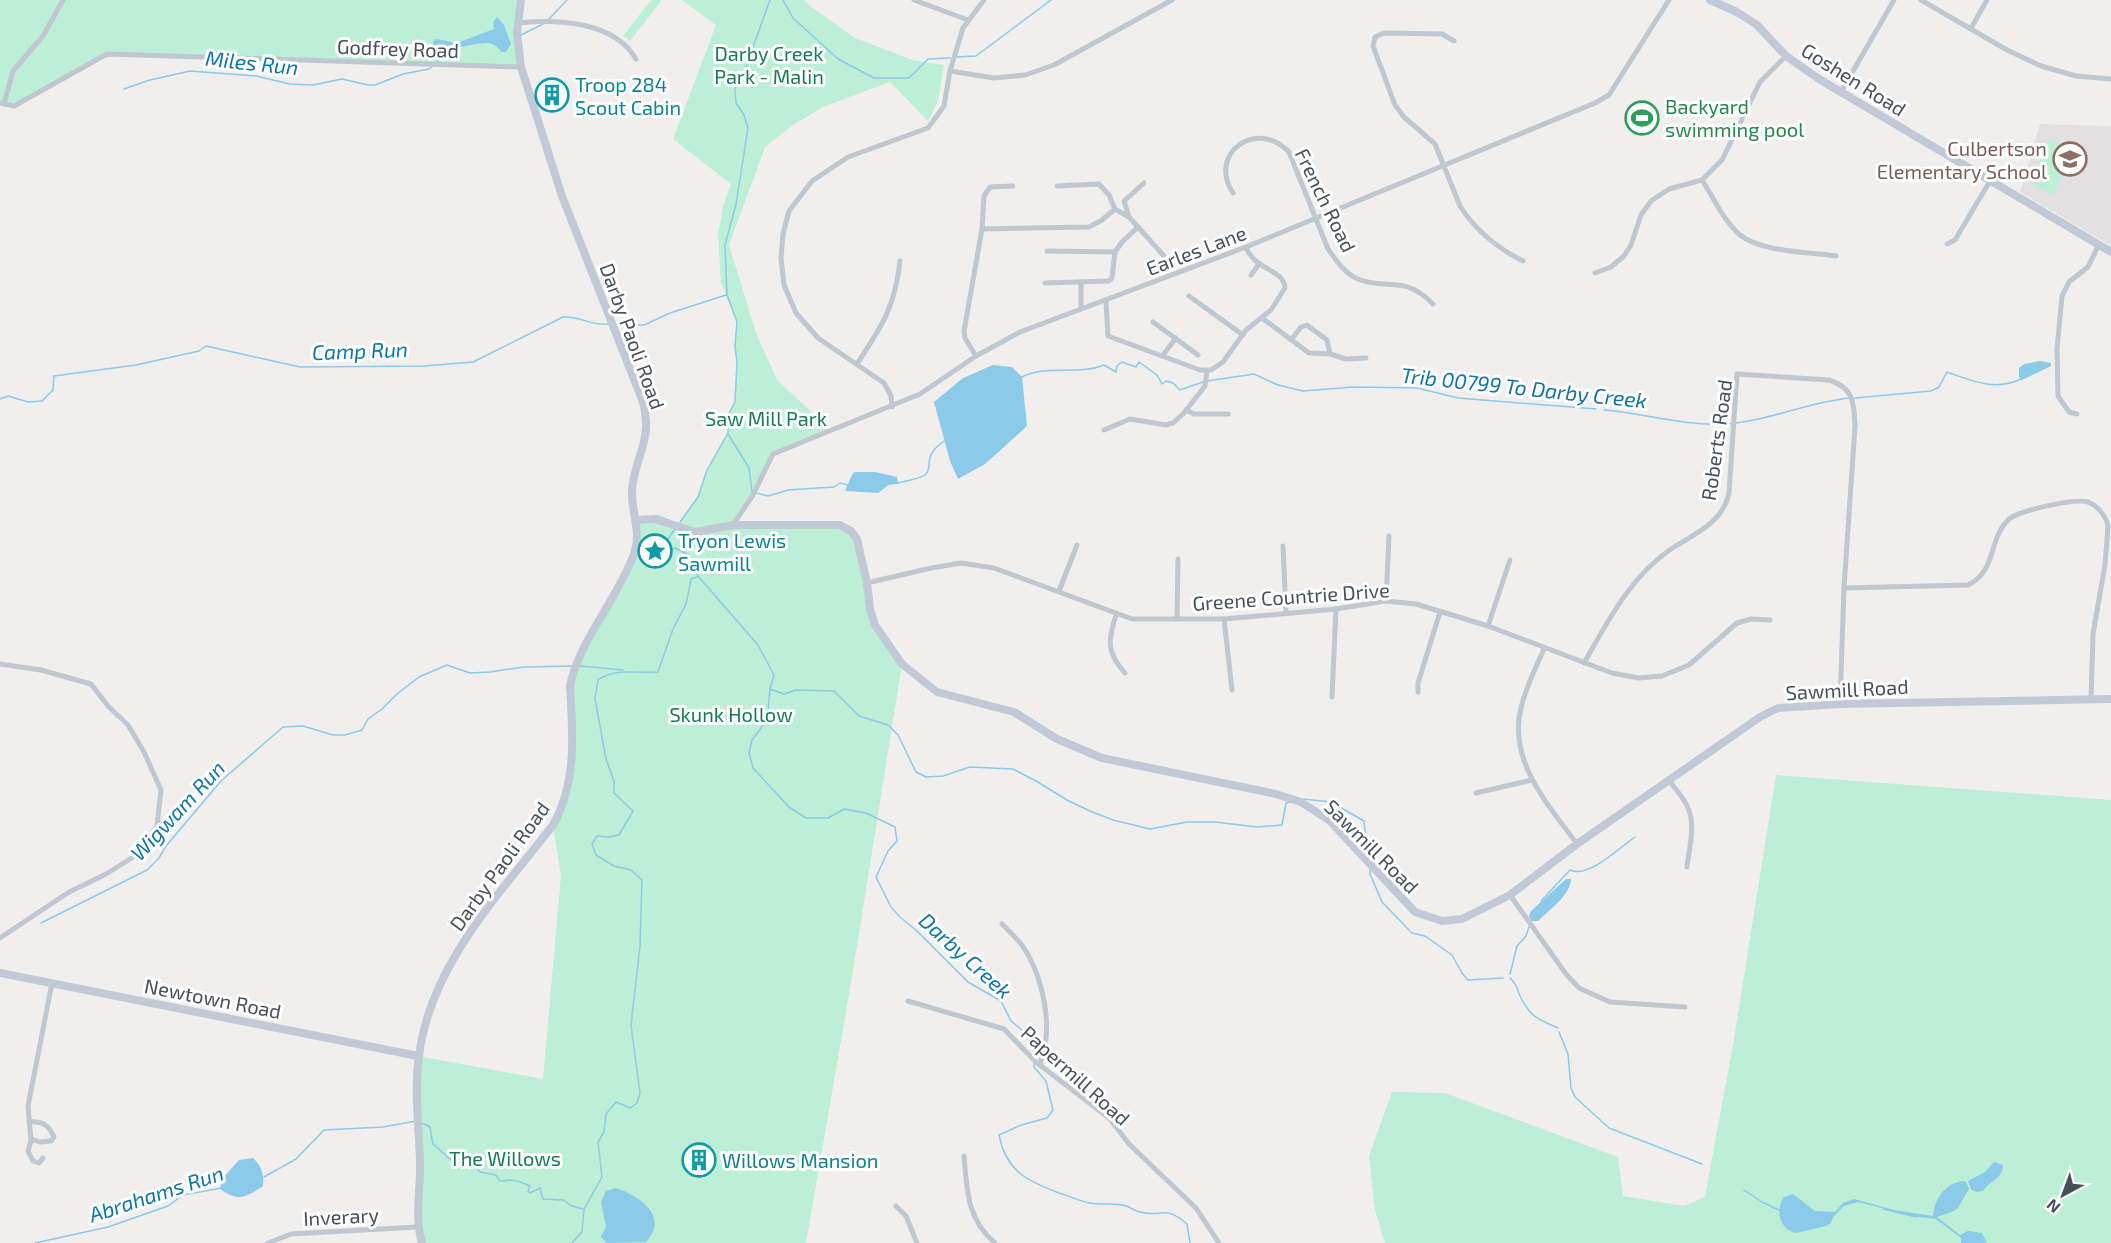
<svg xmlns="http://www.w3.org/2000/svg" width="2111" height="1243" font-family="'Exo 2',sans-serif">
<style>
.education{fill:#e2e0e0}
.green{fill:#bdeed6}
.water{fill:#8ccae9}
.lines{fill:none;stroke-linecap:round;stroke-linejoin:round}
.stream{stroke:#8ccae9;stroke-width:1.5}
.street{stroke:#bfc7d0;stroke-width:5}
.secondary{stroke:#c1c9d7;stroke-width:8}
.labels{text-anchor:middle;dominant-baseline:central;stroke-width:6;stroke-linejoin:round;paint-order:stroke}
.street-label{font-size:20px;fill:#474f5b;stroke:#fff}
.park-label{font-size:20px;fill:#197b56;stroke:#fff}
.culture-label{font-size:20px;fill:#0d838f;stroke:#fff;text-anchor:start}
.leisure-label{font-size:20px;fill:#27864d;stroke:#fff;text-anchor:start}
.education-label{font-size:20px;fill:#785e54;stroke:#fff;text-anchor:end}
.water-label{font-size:21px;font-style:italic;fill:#1073a5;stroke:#fff}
</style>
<rect width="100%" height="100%" fill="#f1eeee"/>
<polygon class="education" points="2040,124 2111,126 2111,246 2020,192"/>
<g class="green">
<polygon points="0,0 521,0 518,23 521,67 107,54 14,106 0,103"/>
<polygon points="651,0 662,0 630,41 623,36"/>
<polygon points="682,0 805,0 810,6 855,38 912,60 944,65 938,101 928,121 890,82 823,107 793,125 765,147 729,245 756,333 777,380 831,430 773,454 764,474 733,525 840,525 851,531 870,609 902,664 853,971 806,1243 422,1243 418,1056 543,1079 561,876 553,825 568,788 572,677 635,553 636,520 658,514 679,524 698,497 707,470 728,433 728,415 735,402 737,362 735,346 737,322 721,282 718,235 723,207 731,184 673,139 716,25"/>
<polygon points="2050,139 2075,151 2053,195 2029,183"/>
<polygon points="1776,775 2111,800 2111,1243 1385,1243 1375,1210 1369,1156 1392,1092 1445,1093 1618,1157 1623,1196 1684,1206 1705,1197 1734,1039"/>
</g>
<g class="water">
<path d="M497,17L504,25L511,44L506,52H501C492,37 476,45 461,47L453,58L433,51V42L436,39L457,43L494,29L493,22Z"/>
<polygon points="2040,361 2051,363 2051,366 2022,380 2019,377 2019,368 2024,364"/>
<polygon points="993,365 1012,367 1022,377 1027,426 985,464 958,479 950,461 934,402 963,378"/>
<polygon points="855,472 875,472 897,477 898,484 890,484 878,493 845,491 853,473"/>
<path d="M1566,879H1571C1570,896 1549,910 1538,921H1531L1529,916L1531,911Z"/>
<path d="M253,1158C262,1166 264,1175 263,1186C245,1198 239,1202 220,1189L222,1179L239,1160Z"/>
<path d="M1994,1162L2003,1165C2004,1178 1989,1181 1983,1191L1976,1192L1971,1189L1968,1181L1985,1172Z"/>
<path d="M1962,1181L1966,1182L1969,1189C1954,1212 1964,1208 1937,1217L1960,1235L1968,1231L1982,1233L1987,1243H1961V1238L1936,1219L1917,1217L1858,1202L1844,1206L1833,1217L1831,1223L1826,1226L1796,1233C1779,1229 1775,1210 1784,1197L1793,1194L1815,1211L1835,1212L1843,1203L1854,1199L1894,1210L1933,1216C1935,1199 1944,1184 1962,1181Z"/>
<path d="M616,1188C640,1196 670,1217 646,1242L607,1243L601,1237L606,1227L601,1202L606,1191Z"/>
</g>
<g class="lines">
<g class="stream">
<polyline points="783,0 793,18 838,59 874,78 909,78 928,59 951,58"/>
<polyline points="549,19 567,0"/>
<polyline points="521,35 543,24"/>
<polyline points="956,57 976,56 1051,0"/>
<polyline points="436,63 443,55"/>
<polyline points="124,89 150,80 190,71 256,76 290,84 313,85 342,79 368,85 375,85 403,74 429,69 433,66"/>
<polyline points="617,325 644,325 670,313 726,295"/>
<path d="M1022,377C1047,364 1077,376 1104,365L1116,372L1117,366L1122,362L1136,367L1139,362L1157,375L1162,384L1166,381L1173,383L1180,390L1203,382"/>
<polyline points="1207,381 1254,374 1278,385 1303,391 1354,387 1417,388 1458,398 1596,409"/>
<path d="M1855,398L1931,391L1939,387L1947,372C1973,381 1996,392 2023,378"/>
<path d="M0,399L8,396L28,402L42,401L53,390L54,376L136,365L199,351L206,346L300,367L424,366L473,362L563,317C582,316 589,326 609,324"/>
<path d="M1604,410C1643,413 1684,426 1723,424C1767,422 1807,402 1850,398"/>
<polyline points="728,434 749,468 752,492"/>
<path d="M889,484C895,484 924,478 926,474C929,471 928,470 929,465C929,453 935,448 944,441"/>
<polyline points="756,493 768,496 788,490 834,487 840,483 848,485"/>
<polyline points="680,522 698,497 707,470 728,433 728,415 735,402 737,362 735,346 737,322 727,295 725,245 736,204 748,128 744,115 736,103 734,77 744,72 770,0"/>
<polyline points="675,529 665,543 665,549 670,550 675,548 689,555 698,576 758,645 774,675 770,689 767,720 752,740 749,753 753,768 789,807 806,818 828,818 844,809 866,813 895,827 897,841 888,851 876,877 891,907 900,917 917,931 968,982 1001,1001 1011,1021 1023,1031 1033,1047 1034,1057"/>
<polyline points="580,666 623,670"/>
<polyline points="770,689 784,694 796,690 834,691 859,716 888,725 898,735 916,772 926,777 943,776 970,767 1013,769 1036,781 1067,800 1090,811 1113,820 1150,829 1187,822 1215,822 1257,827 1282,825 1286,803 1290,802"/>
<polyline points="1303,799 1331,802 1364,821 1368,858"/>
<polyline points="1370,869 1370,874 1382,902 1412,933 1425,936 1452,955 1462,973 1468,980 1503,978"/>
<path d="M1541,901L1570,870C1588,879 1620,847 1635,837"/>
<polyline points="41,923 147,870 159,858 166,846 221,781 283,727 303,726 333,735 345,735 362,730 368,719 382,709 397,694 419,677 447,665 470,673 490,672 524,667 573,666"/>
<polyline points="1510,974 1517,946 1526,936 1529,927"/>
<path d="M1510,978C1519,986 1516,989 1521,998C1531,1018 1540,1020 1558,1028"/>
<polyline points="1559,1032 1568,1054 1571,1088 1575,1097 1609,1128 1702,1164"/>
<path d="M1034,1062V1067L1046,1081L1053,1110L1047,1118L1021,1125L999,1135C1006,1171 1027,1181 1059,1193C1069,1196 1079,1201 1090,1203C1102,1205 1116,1203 1127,1206C1131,1208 1135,1211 1140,1212C1163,1218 1164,1204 1187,1224L1190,1243"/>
<path d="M420,1122L430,1127L433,1144L450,1159L476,1168L480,1172L496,1175C501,1184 501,1181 509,1180C515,1180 525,1183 530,1186L528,1191L530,1193L540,1188L543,1199L563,1200L572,1206L583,1209"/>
<polyline points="264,1177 296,1159 324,1130 383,1127 416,1121"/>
<polyline points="1744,1190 1762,1202 1779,1210"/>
<polyline points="1883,1209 1916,1217"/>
<polyline points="35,1243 108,1227 168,1206 183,1195 222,1188"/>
<path d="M572,1243L582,1232L584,1209L602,1177L598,1142L604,1132L606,1114L616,1102L630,1108L637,1103L640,1093L631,1025L640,946L642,880L631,870L614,866L596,855L592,844L597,836L609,837L619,835L633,811L614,793V781L606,759L595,699L598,680C617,667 637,674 658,672L673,629L686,604L691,579L697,577"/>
</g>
<g class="street">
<polyline points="914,0 968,20"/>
<polyline points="1921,0 2007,50 2041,66 2076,76 2111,79"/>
<path d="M518,23C557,19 614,21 636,59"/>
<polyline points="1971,28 1987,0"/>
<path d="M1454,41L1442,34L1384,33L1375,37L1373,46L1395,105L1404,117L1435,144L1460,206C1476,231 1497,248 1523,261"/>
<polyline points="950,71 994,78 1025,75 1054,65 1172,0"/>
<polyline points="1841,92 1894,0"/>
<polyline points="0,103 14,106 107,54 521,67"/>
<polyline points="4,104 13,71 43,36 63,0"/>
<path d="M1702,180C1713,197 1724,221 1740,235C1761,252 1809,252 1836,256"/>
<polyline points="1057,186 1099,184 1109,195 1115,209 1129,217 1164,256"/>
<path d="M1233,193C1207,153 1257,118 1289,152L1328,249C1336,260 1344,273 1358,279C1387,291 1404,274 1433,304"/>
<polyline points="1129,217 1124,201 1144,183"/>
<polyline points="982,229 1089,227 1102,220 1115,209"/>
<polyline points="1947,244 1955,240 1990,181"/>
<polyline points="1047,251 1115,252"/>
<polyline points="1595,273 1611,267 1624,256 1631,245 1641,215 1651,201 1669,189 1702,180 1722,160 1760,82 1786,56"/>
<polyline points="1251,275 1259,264"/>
<polyline points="1045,283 1109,281 1112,278 1115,252 1122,242 1138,227"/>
<polyline points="1081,283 1081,309"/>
<polyline points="1189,296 1243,335"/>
<path d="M1106,301L1108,336L1200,370H1211L1223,362L1246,330L1271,310L1285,288C1284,269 1254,270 1246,247"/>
<polyline points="1262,318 1309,353 1330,354 1346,359 1366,358"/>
<polyline points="1153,322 1198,355"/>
<polyline points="1291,340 1301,327 1307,325 1327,340 1330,354"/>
<polyline points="1163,355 1176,338"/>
<polyline points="976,356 965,338 964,331 982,229 984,196 990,187 1013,186"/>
<path d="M857,364C882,326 895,307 900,261"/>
<polyline points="892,407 891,396 884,383 818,338 796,313 784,285 781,258 783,234 789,211 812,181 848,157 928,128 944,106 950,71 963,28 984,0"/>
<polyline points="1186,410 1194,414 1228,414"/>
<polyline points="2077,414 2069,412 2058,396 2057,349 2062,296 2069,282 2088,267 2099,244"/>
<polyline points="1104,430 1130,419 1166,425 1173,423 1184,413 1205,386 1207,371"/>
<polyline points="733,525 753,495 773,454 920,394 976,356 1020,332 1246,247 1595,103 1609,95 1669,0"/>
<polyline points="1283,546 1286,612"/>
<polyline points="867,583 931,568 961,563 994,568 1132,619 1224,619 1336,609 1386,601 1416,604 1488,626 1612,673 1639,678 1662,676 1689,665 1737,623 1751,619 1770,620"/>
<path d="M1844,588L1968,585C1997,571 1988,540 2008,520C2016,511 2075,498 2088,502C2098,506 2106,516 2108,526L2105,565L2093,634L2091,699"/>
<polyline points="1059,591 1077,545"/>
<polyline points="1386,601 1389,536"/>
<path d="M1116,615C1108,640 1106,652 1125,673"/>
<polyline points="1177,619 1178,559"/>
<polyline points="1224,619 1232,690"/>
<polyline points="1488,626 1510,560"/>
<path d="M1544,649C1536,667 1527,685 1522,704C1506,759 1547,803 1577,844"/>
<path d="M1584,663C1608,621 1630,577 1671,549C1694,534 1723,523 1729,493L1737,374L1829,380C1854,388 1854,403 1855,426L1844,588L1840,704"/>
<polyline points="0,664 41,670 91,684 108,706 128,725 144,752 161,790 157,826 135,856 106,874 69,892 0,938"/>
<polyline points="1418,692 1418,683 1440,612"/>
<polyline points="1332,697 1336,609"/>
<path d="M1669,780C1675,789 1685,799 1688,808C1696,825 1689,849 1687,867"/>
<polyline points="1476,793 1532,780"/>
<polyline points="1510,895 1566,974 1579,988 1610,1002 1685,1007"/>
<path d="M1002,924C1008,930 1015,937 1021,944C1039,968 1049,1008 1046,1038C1045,1047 1042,1056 1040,1065"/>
<polyline points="908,1001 1004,1029 1036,1062 1110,1119 1129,1144 1196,1208 1219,1243"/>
<path d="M29,1122C42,1121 49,1125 54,1137L51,1141L40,1142L31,1139"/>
<path d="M964,1156C967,1190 967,1220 995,1243"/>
<polyline points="43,1158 39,1163 33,1161 28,1151 31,1141 28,1106 52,983"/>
<polyline points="896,1206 906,1216 917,1243"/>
<polyline points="268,1243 291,1234 417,1227"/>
</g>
<g class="secondary">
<polyline points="1710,0 1737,12 1757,25 1786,56 1819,79 2111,252"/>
<polyline points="636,520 655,519 695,532 733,525 840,525 851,531 857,539 867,583 870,609 875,625 902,664 937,692 1014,712 1057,739 1102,758 1276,794 1301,802 1330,821 1415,912 1442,921 1462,919 1510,895 1577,844 1760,717 1778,708 1840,704 2111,699"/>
<polyline points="0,973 418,1056"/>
<path d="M422,1243C414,1216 421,1189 420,1161C419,1128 414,1089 419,1056C430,965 499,895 553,825C577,782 573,734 570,686C578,643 618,598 634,554C643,531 628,506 633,482C639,449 652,438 643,402L562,196L521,67L517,33L521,0"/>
</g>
</g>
<defs>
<symbol id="building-ring" viewBox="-11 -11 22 22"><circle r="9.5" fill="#fff" stroke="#0f9aa8" stroke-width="1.5"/><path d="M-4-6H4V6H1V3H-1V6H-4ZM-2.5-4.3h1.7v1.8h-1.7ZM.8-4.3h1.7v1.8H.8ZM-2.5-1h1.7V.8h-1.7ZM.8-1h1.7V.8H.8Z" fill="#0f9aa8"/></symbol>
<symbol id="stadium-ring" viewBox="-11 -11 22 22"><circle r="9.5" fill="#fff" stroke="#2e9e5b" stroke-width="1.5"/><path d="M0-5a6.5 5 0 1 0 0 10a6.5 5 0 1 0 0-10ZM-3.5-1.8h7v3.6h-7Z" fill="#2e9e5b"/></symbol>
<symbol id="school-ring" viewBox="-11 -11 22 22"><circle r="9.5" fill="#fff" stroke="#8d6e63" stroke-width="1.5"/><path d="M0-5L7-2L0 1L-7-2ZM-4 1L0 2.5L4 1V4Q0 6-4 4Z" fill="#8d6e63"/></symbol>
<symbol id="sight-ring" viewBox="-11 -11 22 22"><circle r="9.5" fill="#fff" stroke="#0f9aa8" stroke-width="1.5"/><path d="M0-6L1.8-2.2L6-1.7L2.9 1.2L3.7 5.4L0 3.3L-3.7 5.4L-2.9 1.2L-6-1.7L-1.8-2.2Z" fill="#0f9aa8"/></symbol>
</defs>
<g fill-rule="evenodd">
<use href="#building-ring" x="533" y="76" width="38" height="38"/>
<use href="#stadium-ring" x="1623" y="99" width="38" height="38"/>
<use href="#school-ring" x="2051" y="140" width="38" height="38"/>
<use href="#sight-ring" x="636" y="532" width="38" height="38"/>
<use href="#building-ring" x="680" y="1141" width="38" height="38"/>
</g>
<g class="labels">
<g class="street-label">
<text transform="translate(398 48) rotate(2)">Godfrey Road</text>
<text transform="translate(1854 79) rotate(32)">Goshen Road</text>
<text transform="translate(1326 200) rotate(64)">French Road</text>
<text transform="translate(1196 250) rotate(-21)">Earles Lane</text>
<text transform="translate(633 336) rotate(70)">Darby Paoli Road</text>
<text transform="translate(1716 440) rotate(-82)">Roberts Road</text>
<text transform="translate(1291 596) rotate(-4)">Greene Countrie Drive</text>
<text transform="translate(1847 689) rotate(-3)">Sawmill Road</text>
<text transform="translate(1372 846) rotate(45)">Sawmill Road</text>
<text transform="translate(499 866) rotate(-54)">Darby Paoli Road</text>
<text transform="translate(213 998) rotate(11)">Newtown Road</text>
<text transform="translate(1076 1075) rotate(42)">Papermill Road</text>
<text transform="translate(341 1216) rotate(-3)">Inverary</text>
</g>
<g class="park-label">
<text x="769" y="53">Darby Creek<tspan x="769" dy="23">Park - Malin</tspan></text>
<text x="766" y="418">Saw Mill Park</text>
<text x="731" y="714">Skunk Hollow</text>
<text x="505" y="1158">The Willows</text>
</g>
<g class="culture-label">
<text x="575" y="84">Troop 284<tspan x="575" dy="23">Scout Cabin</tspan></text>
<text x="678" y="540">Tryon Lewis<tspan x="678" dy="23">Sawmill</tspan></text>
<text x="722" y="1160">Willows Mansion</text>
</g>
<g class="leisure-label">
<text x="1665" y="106">Backyard<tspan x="1665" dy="23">swimming pool</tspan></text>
</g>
<g class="education-label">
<text x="2047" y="148">Culbertson<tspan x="2047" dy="23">Elementary School</tspan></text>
</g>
<g class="water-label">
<text transform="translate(252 62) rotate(6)">Miles Run</text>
<text transform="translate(360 350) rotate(-2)">Camp Run</text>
<text transform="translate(1524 387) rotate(6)">Trib 00799 To Darby Creek</text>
<text transform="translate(177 810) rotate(-47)">Wigwam Run</text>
<text transform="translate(966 955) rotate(42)">Darby Creek</text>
<text transform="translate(156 1193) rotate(-18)">Abrahams Run</text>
</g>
</g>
<g transform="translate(2063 1195) rotate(221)" stroke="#ffffff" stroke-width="4.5" paint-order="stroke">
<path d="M0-4.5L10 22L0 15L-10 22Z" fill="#474f5b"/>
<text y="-9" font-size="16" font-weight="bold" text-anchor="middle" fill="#474f5b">N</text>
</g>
</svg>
